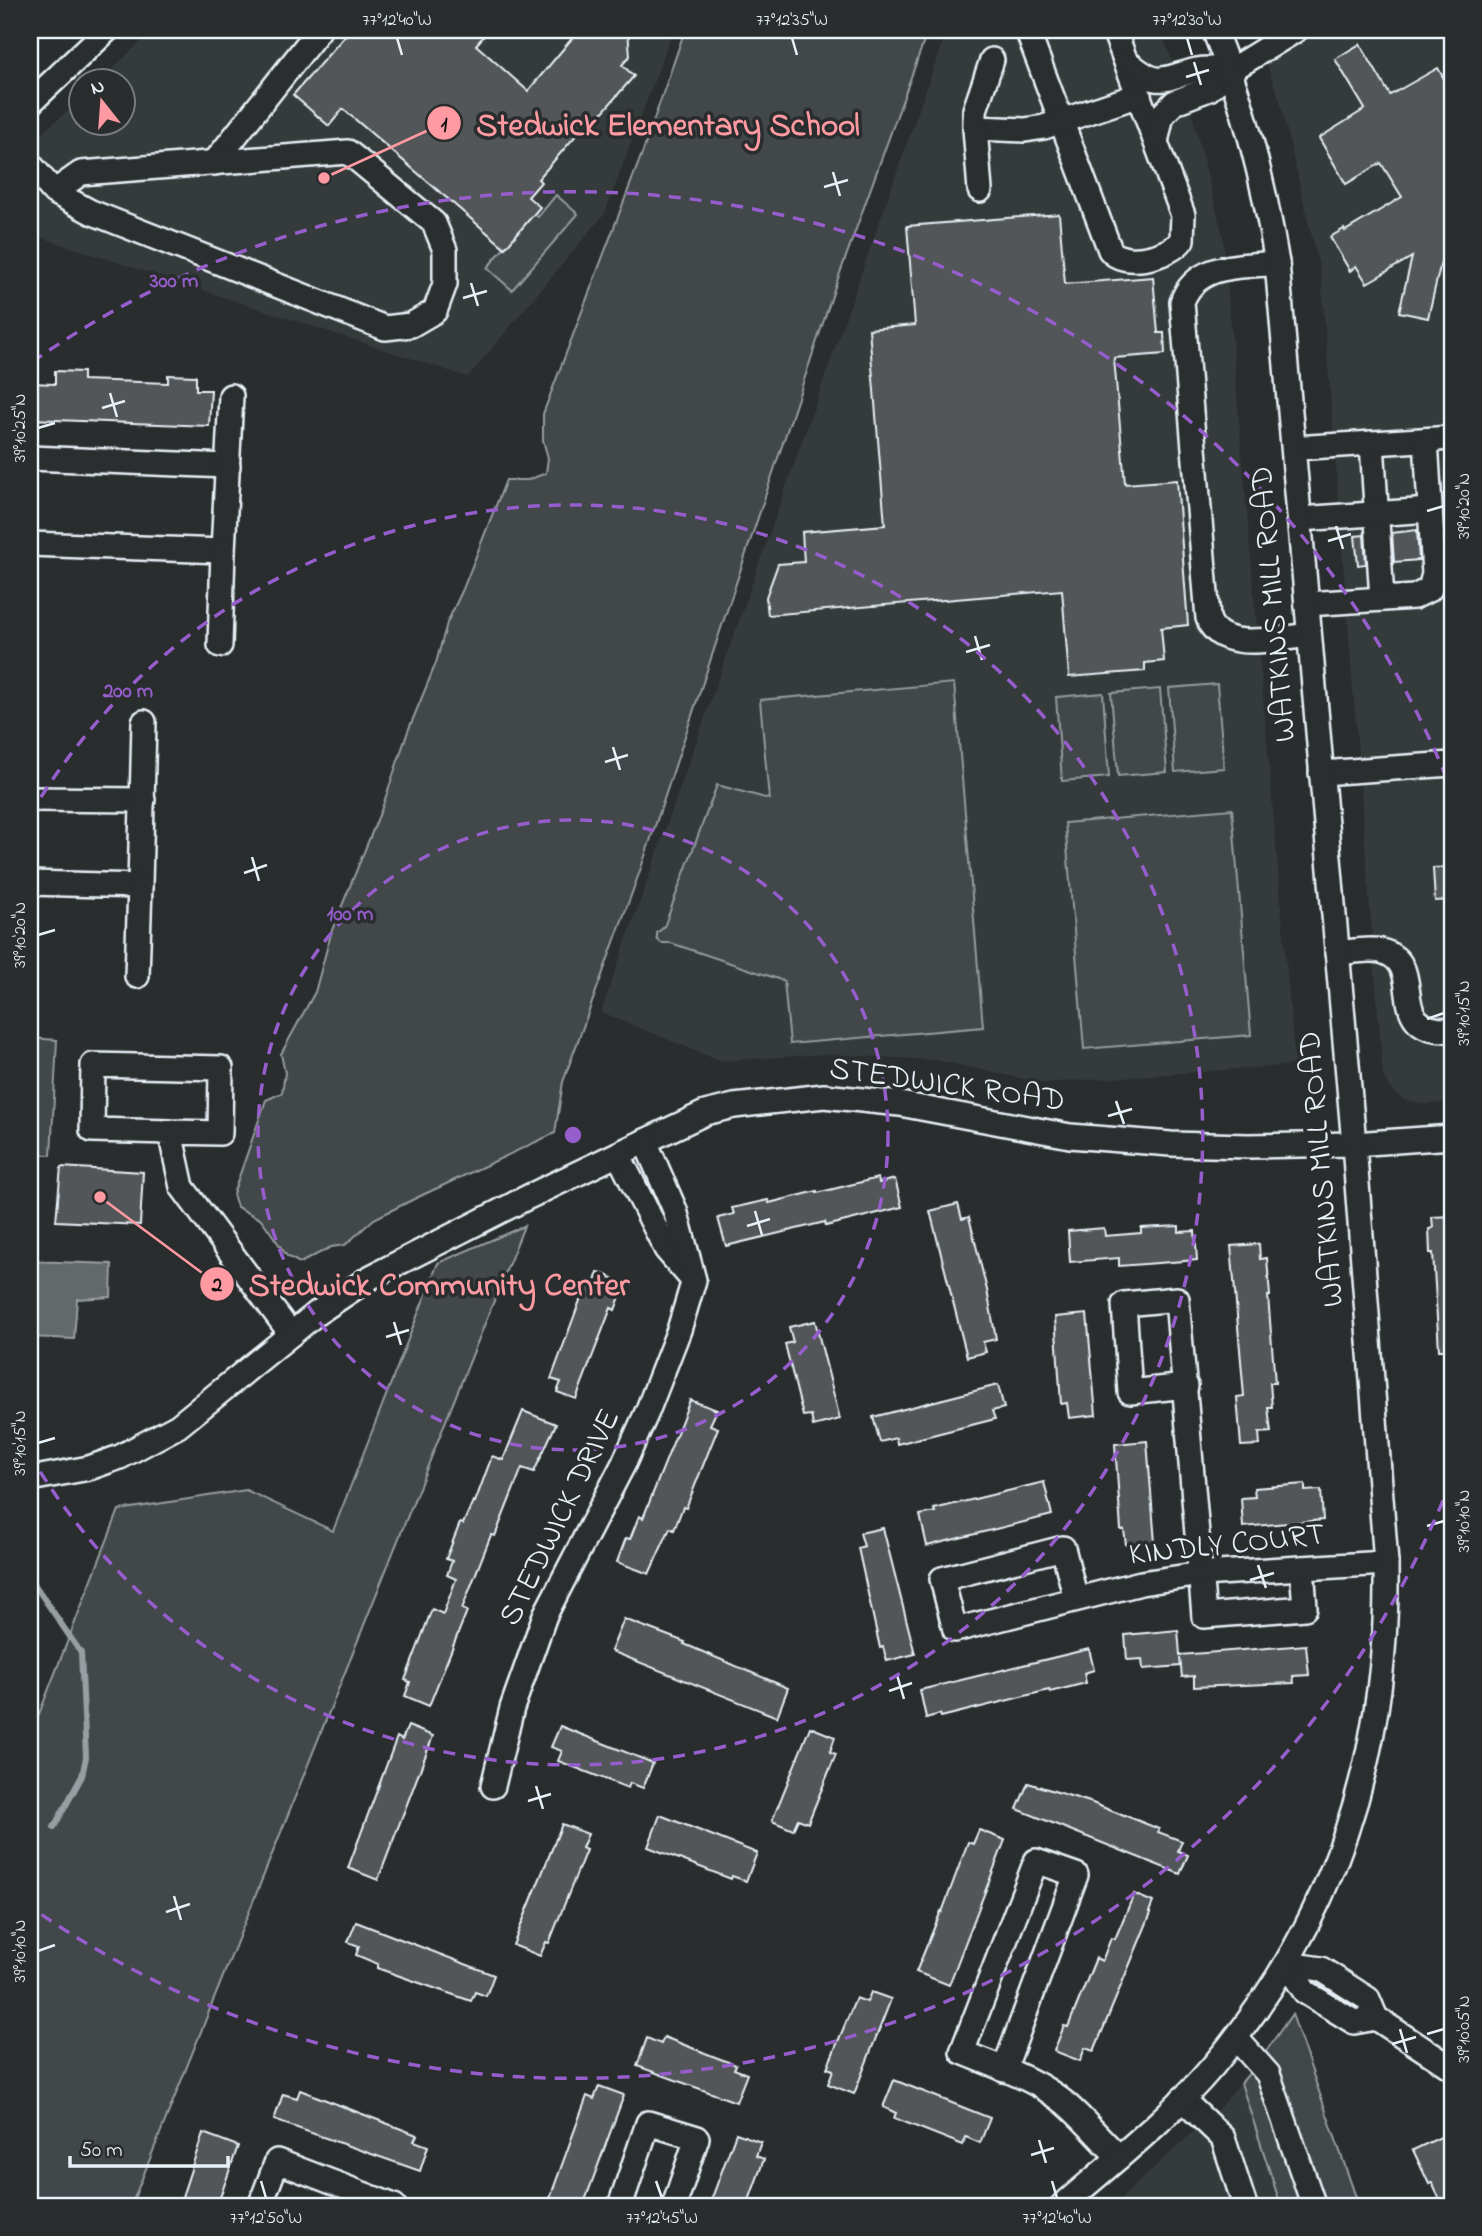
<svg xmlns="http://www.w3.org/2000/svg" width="1482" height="2236" font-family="'Indie Flower',sans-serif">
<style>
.built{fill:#363a3b}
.green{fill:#424648;stroke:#959ca0;stroke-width:2}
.water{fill:#63686b;stroke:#989fa3;stroke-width:2}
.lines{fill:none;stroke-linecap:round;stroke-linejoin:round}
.stream{stroke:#989fa3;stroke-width:6}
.building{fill:#535759;stroke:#e8f1f8;stroke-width:2}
.minor-casing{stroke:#e8f1f8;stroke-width:28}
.minor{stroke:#2a2d2e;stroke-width:23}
.ticks{fill:none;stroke:#e8f1f8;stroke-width:2.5}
.ring{fill:none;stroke:#965dcd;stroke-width:3.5;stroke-dasharray:12 9}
.labels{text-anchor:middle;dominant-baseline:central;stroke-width:7;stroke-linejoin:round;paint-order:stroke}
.street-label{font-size:32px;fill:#e8f1f8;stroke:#2a2d2e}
.centre{fill:#965dcd;stroke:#2a2d2e;stroke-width:3.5}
.ring-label{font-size:21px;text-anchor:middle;font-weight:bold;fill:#965dcd;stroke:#2a2d2e;stroke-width:7;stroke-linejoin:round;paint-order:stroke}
.leader{fill:none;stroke:#ff9aa2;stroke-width:2.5}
.callout-dot{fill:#ff9aa2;stroke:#2a2d2e;stroke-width:2.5}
.mark-label{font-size:21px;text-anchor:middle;font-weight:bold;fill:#111}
.callout-label{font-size:33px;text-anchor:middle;font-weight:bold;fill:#ff9aa2;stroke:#2a2d2e;stroke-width:7;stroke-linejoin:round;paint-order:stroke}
.neatline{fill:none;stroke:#e8f1f8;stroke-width:2.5}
.ticks-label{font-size:18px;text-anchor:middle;fill:#e8f1f8}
</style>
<rect width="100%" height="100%" fill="#2a2d2e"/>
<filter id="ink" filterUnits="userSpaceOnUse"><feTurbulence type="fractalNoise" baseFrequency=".0143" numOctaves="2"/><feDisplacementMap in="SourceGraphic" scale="14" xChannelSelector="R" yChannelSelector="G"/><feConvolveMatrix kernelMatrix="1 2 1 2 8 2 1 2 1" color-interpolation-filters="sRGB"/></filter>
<g filter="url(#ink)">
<g class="built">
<polygon points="153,30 673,30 605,213 468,377 40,237 30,224 30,143 80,101 80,122 122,122 122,80 101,80"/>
<polygon points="947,30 1160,30 1189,103 1223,236 1295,1065 1043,1083 936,1060 825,1054 720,1061 601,1012"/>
<polygon points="1253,30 1452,30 1452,1102 1424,1104 1404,1100 1391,1090 1383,1076 1321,275 1279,97"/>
<polygon points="1241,2083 1281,2206 1113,2206 1222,2105"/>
</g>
<g class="green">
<polygon points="685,30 928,30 835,287 641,868 563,1082 555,1133 414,1199 374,1219 345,1245 331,1247 300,1263 287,1256 262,1220 237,1207 233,1194 266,1100 282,1093 285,1073 281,1054 315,992 332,930 382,808 408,731 436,663 447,623 463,589 506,480 528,480 546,473 548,458 543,440 543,414 643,151"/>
<polygon points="556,195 578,214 512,290 487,268 533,214 538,217"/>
<polygon points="954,683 983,1027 790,1044 784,981 671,943 661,943 657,939 657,933 664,927 717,785 769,799 760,700"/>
<polygon points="1217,684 1224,768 1175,772 1169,688"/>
<polygon points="1160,689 1167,772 1118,776 1111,693"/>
<polygon points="1103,693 1109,777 1062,781 1056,697"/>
<polygon points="1232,809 1251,1035 1084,1049 1065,823"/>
<polygon points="30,1038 57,1040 51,1155 30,1154"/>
<polygon points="524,1226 131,2206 30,2206 30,1737 119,1510 246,1490 333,1531 438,1263"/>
<polygon points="1292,2014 1359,2206 1281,2206 1241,2083 1257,2064"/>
</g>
<polygon class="water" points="30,1261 112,1264 111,1297 77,1299 74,1339 30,1337"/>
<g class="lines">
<polyline class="stream" points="30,1578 81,1653 86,1757 82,1776 54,1827"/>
</g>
<g class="building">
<polygon points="350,30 475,30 483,37 476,45 528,91 579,30 628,30 630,56 622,65 634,76 589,128 585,125 538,179 541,182 528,197 540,207 505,248 343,109 329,126 293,95"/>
<polygon points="1360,44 1390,95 1438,68 1452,93 1452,280 1441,262 1428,318 1399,312 1412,257 1367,283 1356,266 1350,271 1330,237 1344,229 1345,231 1402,197 1381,163 1346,184 1319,138 1365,109 1335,59"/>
<polygon points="1059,214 1065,284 1153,277 1158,333 1164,333 1165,354 1114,358 1125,484 1177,480 1188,625 1161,628 1164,661 1145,663 1145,671 1069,677 1062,590 768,615 766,597 778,564 804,562 802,532 885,525 869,329 915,325 907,226"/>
<polygon points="55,371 83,372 83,380 168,383 168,375 196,376 196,390 211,390 209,426 30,419 30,383 55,384"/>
<polygon points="1417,530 1419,560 1394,562 1392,533"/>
<polygon points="1364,535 1366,564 1358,565 1355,536"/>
<polygon points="1452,867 1452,900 1435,901 1433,868"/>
<polygon points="61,1167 143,1172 140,1225 56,1221"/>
<polygon points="878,1178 879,1183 895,1179 902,1207 826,1226 825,1222 726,1246 718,1218 734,1214 732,1208 768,1200 769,1203 817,1191 817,1193"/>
<polygon points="958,1204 962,1219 969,1217 987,1290 996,1339 983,1342 986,1352 967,1357 930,1211"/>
<polygon points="1452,1216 1452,1350 1439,1350 1433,1253 1430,1253 1429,1229 1433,1228 1432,1217"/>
<polygon points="1179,1226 1179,1232 1195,1231 1197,1260 1119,1266 1119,1258 1070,1262 1068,1231 1104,1228 1105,1236 1141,1233 1141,1228"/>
<polygon points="1259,1244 1260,1259 1267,1258 1270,1296 1268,1296 1275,1383 1270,1383 1272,1407 1268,1407 1271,1432 1259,1433 1260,1445 1241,1446 1237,1397 1244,1396 1231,1246"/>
<polygon points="598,1272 625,1283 615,1310 611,1308 576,1399 557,1392 561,1382 551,1379 586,1284 593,1287"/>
<polygon points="1087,1314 1096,1415 1069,1418 1067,1403 1061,1404 1055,1317"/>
<polygon points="815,1321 840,1419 813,1426 811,1415 803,1416 785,1344 793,1342 789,1327"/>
<polygon points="998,1385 1004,1408 992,1411 995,1419 897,1444 896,1438 880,1442 873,1417"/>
<polygon points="690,1400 717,1410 710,1425 718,1428 686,1508 683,1507 674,1530 670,1528 649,1574 617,1562 626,1538 630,1539 639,1516 643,1518"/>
<polygon points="523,1411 556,1424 534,1472 522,1468 495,1536 491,1535 462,1609 467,1611 429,1706 405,1696 410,1682 405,1680 432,1609 443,1614 456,1579 447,1575 452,1561 446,1559 460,1523 463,1524 473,1501 475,1502 492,1456 503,1460"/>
<polygon points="1147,1441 1155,1543 1126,1545 1124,1530 1121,1530 1115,1444"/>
<polygon points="1044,1482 1052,1515 927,1546 920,1515 935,1512 934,1509"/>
<polygon points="1305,1484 1305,1491 1321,1490 1323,1520 1243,1527 1241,1498 1255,1497 1254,1488"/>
<polygon points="883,1528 915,1654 887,1661 883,1647 880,1648 858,1548 864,1546 860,1533"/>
<polygon points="624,1619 685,1642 684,1644 788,1688 777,1717 611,1651"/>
<polygon points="1178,1630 1180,1655 1306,1645 1309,1675 1293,1676 1294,1683 1194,1687 1194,1676 1182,1677 1180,1658 1181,1666 1143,1669 1142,1659 1127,1660 1125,1635"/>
<polygon points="1089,1649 1094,1670 1084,1673 1086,1683 1050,1692 1049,1690 941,1717 940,1714 926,1718 920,1690"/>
<polygon points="408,1726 433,1736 378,1880 348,1868 397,1737 402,1740"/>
<polygon points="560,1726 653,1763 643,1788 630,1783 628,1788 558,1761 562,1751 551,1747"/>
<polygon points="810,1727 835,1737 830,1752 836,1754 808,1823 798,1819 793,1830 772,1821"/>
<polygon points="1028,1783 1090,1802 1124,1816 1124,1815 1159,1829 1158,1832 1182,1841 1178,1851 1188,1855 1180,1874 1017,1809"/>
<polygon points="660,1815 757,1853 746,1881 732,1876 731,1879 648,1847"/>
<polygon points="562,1824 588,1834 582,1848 586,1850 549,1943 546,1942 540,1956 513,1945"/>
<polygon points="979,1830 1005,1840 949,1985 916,1972 941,1911 942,1912 968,1842 973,1844"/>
<polygon points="1134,1894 1153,1902 1149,1912 1151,1913 1094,2051 1085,2048 1080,2061 1054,2051 1064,2026 1068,2027 1096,1958 1102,1961 1111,1938 1115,1939"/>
<polygon points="356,1922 494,1975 486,1996 475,1992 471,2001 377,1968 378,1964 356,1955 359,1946 348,1942"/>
<polygon points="871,1992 891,1999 854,2094 828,2084 833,2070 827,2068 856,1998 867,2002"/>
<polygon points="664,2037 736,2065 734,2069 747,2074 736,2102 637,2066 647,2038 661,2044"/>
<polygon points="894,2080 990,2118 980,2143 966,2137 963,2145 894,2118 896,2113 883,2107"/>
<polygon points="599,2086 624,2095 583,2206 547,2206 587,2096 594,2099"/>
<polygon points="300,2090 417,2135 414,2141 428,2146 420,2171 274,2120 283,2094 297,2098"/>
<polygon points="203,2133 238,2146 217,2206 179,2206"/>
<polygon points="736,2133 761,2142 756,2156 764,2159 747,2206 709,2206"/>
<polygon points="1445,2135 1452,2151 1452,2206 1443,2206 1432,2183 1429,2184 1413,2150"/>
</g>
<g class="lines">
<defs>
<g id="minor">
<path d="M1027,30L1110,250C1123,268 1170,257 1182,240L1183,215L1114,30"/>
<path d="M1126,61C1160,89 1159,79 1197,70C1207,68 1220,69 1231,70"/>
<polyline points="30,103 107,30"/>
<polyline points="975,128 1025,130 1044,127 1139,95"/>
<polyline points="1156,142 1162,115 1175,102 1209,89 1231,70 1296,30"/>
<polyline points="214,163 319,30"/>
<polyline points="30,164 54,192 91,212 385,328 411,325 435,311 445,284 445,250 434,223 348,152 81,173 54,192"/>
<polyline points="980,190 975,128 975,110 992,60"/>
<path d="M1277,263C1242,267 1196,262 1182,302L1208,618C1219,654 1280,638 1309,635"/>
<polyline points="1372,443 1382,599"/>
<polyline points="1294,448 1452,438"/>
<polyline points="30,458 228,466"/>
<polyline points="1300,519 1430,510"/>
<polyline points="30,544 223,551 231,396"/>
<polyline points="1307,604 1414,597 1430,589 1434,574 1426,440"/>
<polyline points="220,645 223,551"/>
<polyline points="1321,773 1452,764"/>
<polyline points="30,799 143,800"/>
<polyline points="30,883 140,886 144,722"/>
<path d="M1337,953C1350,952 1368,948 1381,951C1431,964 1380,1033 1452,1030"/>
<polyline points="137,976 140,886"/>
<polyline points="170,1132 92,1130 93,1065 221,1068 220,1133 170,1132 182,1187 291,1334"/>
<polyline points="618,1154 666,1249 691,1278"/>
<polyline points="1186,1386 1130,1392 1124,1304 1177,1299 1204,1616 1305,1608 1302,1568"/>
<polyline points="30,1479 89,1468 120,1457 178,1426 317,1313 371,1277 528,1197 618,1154 705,1113 734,1106 824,1096 900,1104 1070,1136 1171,1144 1248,1146 1354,1144 1452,1137"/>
<polyline points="1076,1599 1063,1548 942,1579 955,1630 1141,1583 1201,1574 1386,1563"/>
<polyline points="493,1786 512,1708 545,1615 624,1463 647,1412 679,1330 694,1280 675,1210 645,1141"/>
<polyline points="1287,1964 1321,1969 1368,1999 1376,2018 1452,2068"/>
<polyline points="1287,1964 1305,1992 1354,2022 1376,2018"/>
<polyline points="1236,2038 1268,2074 1314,2206"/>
<path d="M1004,2070L1076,1875L1036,1861L962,2052C997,2067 1035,2078 1065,2103C1084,2119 1101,2140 1119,2157"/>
<polyline points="1182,2099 1223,2138 1245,2206"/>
<polyline points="260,2206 277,2161 394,2206"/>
<polyline points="620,2206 648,2123 697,2138 674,2206"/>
<path d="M1062,2206C1114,2161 1169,2118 1213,2066C1336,1920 1389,1752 1386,1563L1354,1144L1277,263C1264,182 1245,106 1214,30"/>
</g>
</defs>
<use href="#minor" class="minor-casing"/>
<use href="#minor" class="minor"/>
</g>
</g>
<path class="ticks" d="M397,38L402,55M792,38L797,55M1187,38L1192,55M1194,62L1201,85M1186,77L1209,70M833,172L840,196M824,187L848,180M471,283L478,306M463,298L487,291M110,393L117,417M102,408L125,401M38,428L55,423M1427,511L1444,506M1336,526L1343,549M1328,541L1351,534M975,636L982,660M966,652L990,645M613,747L620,770M605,762L628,755M252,857L259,881M244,873L267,865M38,935L55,930M1427,1019L1444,1013M1116,1101L1124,1124M1108,1116L1132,1109M755,1211L762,1235M747,1226L770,1219M394,1322L401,1345M386,1337L409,1330M38,1443L55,1438M1427,1526L1444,1521M1258,1565L1266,1588M1250,1580L1274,1573M897,1675L904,1699M889,1691L912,1683M536,1786L543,1809M528,1801L551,1794M174,1896L181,1920M166,1912L190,1904M38,1951L55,1945M1400,2029L1407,2053M1427,2034L1444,2029M1392,2044L1416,2037M1039,2140L1046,2163M1031,2155L1054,2148M261,2181L266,2198M656,2181L662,2198M1052,2181L1057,2198"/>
<g class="ring">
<circle cx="573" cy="1135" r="315"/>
<path d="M30 815A630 630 0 1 1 30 1455"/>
<path d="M1451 1481A944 944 0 0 1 32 1908M32 362A944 944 0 0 1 1451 789"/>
</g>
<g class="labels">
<g class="street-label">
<text transform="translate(1275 604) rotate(-95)">WATKINS MILL ROAD</text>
<text transform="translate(947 1086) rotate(8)">STEDWICK ROAD</text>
<text transform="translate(1323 1169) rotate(-95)">WATKINS MILL ROAD</text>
<text transform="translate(561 1518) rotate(-64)">STEDWICK DRIVE</text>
<text transform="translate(1227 1546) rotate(-6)">KINDLY COURT</text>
</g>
</g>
<circle cx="573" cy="1135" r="10" class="centre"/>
<g class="ring-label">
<text x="174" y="287">300 m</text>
<text x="128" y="697">200 m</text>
<text x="350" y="920">100 m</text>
</g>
<path class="leader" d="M324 178L444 123M100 1197L217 1284"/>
<g class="callout-dot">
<circle cx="324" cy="178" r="7"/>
<circle cx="100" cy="1197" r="7"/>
<circle cx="444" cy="123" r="18"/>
<circle cx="217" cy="1284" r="18"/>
</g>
<g class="mark-label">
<text x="444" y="131">1</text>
<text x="217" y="1291">2</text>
</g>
<g class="callout-label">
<text x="668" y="135">Stedwick Elementary School</text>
<text x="439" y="1295">Stedwick Community Center</text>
</g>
<rect width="1482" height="2236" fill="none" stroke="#2a2d2e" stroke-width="77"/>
<g transform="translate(102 102) rotate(343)"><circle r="33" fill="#2a2d2e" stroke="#767b7f" stroke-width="2"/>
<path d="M0-5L12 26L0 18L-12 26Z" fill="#ff9aa2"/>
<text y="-10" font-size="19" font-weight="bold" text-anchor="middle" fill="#e8f1f8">N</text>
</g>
<path d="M70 2156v10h158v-10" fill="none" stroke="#e8f1f8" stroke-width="3.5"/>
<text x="80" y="2156" font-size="21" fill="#e8f1f8" stroke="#2a2d2e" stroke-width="5" paint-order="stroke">50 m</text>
<rect x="38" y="38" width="1406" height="2160" class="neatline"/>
<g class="ticks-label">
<text x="397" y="25">77°12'40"W</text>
<text x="792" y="25">77°12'35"W</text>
<text x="1187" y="25">77°12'30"W</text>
<text transform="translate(19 428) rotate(-90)" y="6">39°10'25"N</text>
<text transform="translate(1463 506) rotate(-90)" y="6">39°10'20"N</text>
<text transform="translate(19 935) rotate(-90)" y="6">39°10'20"N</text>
<text transform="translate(1463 1013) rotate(-90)" y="6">39°10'15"N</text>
<text transform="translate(19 1443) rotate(-90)" y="6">39°10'15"N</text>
<text transform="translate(1463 1521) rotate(-90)" y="6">39°10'10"N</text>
<text transform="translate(19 1951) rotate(-90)" y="6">39°10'10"N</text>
<text transform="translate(1463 2029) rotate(-90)" y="6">39°10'05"N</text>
<text x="266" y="2223">77°12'50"W</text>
<text x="662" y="2223">77°12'45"W</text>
<text x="1057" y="2223">77°12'40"W</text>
</g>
</svg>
